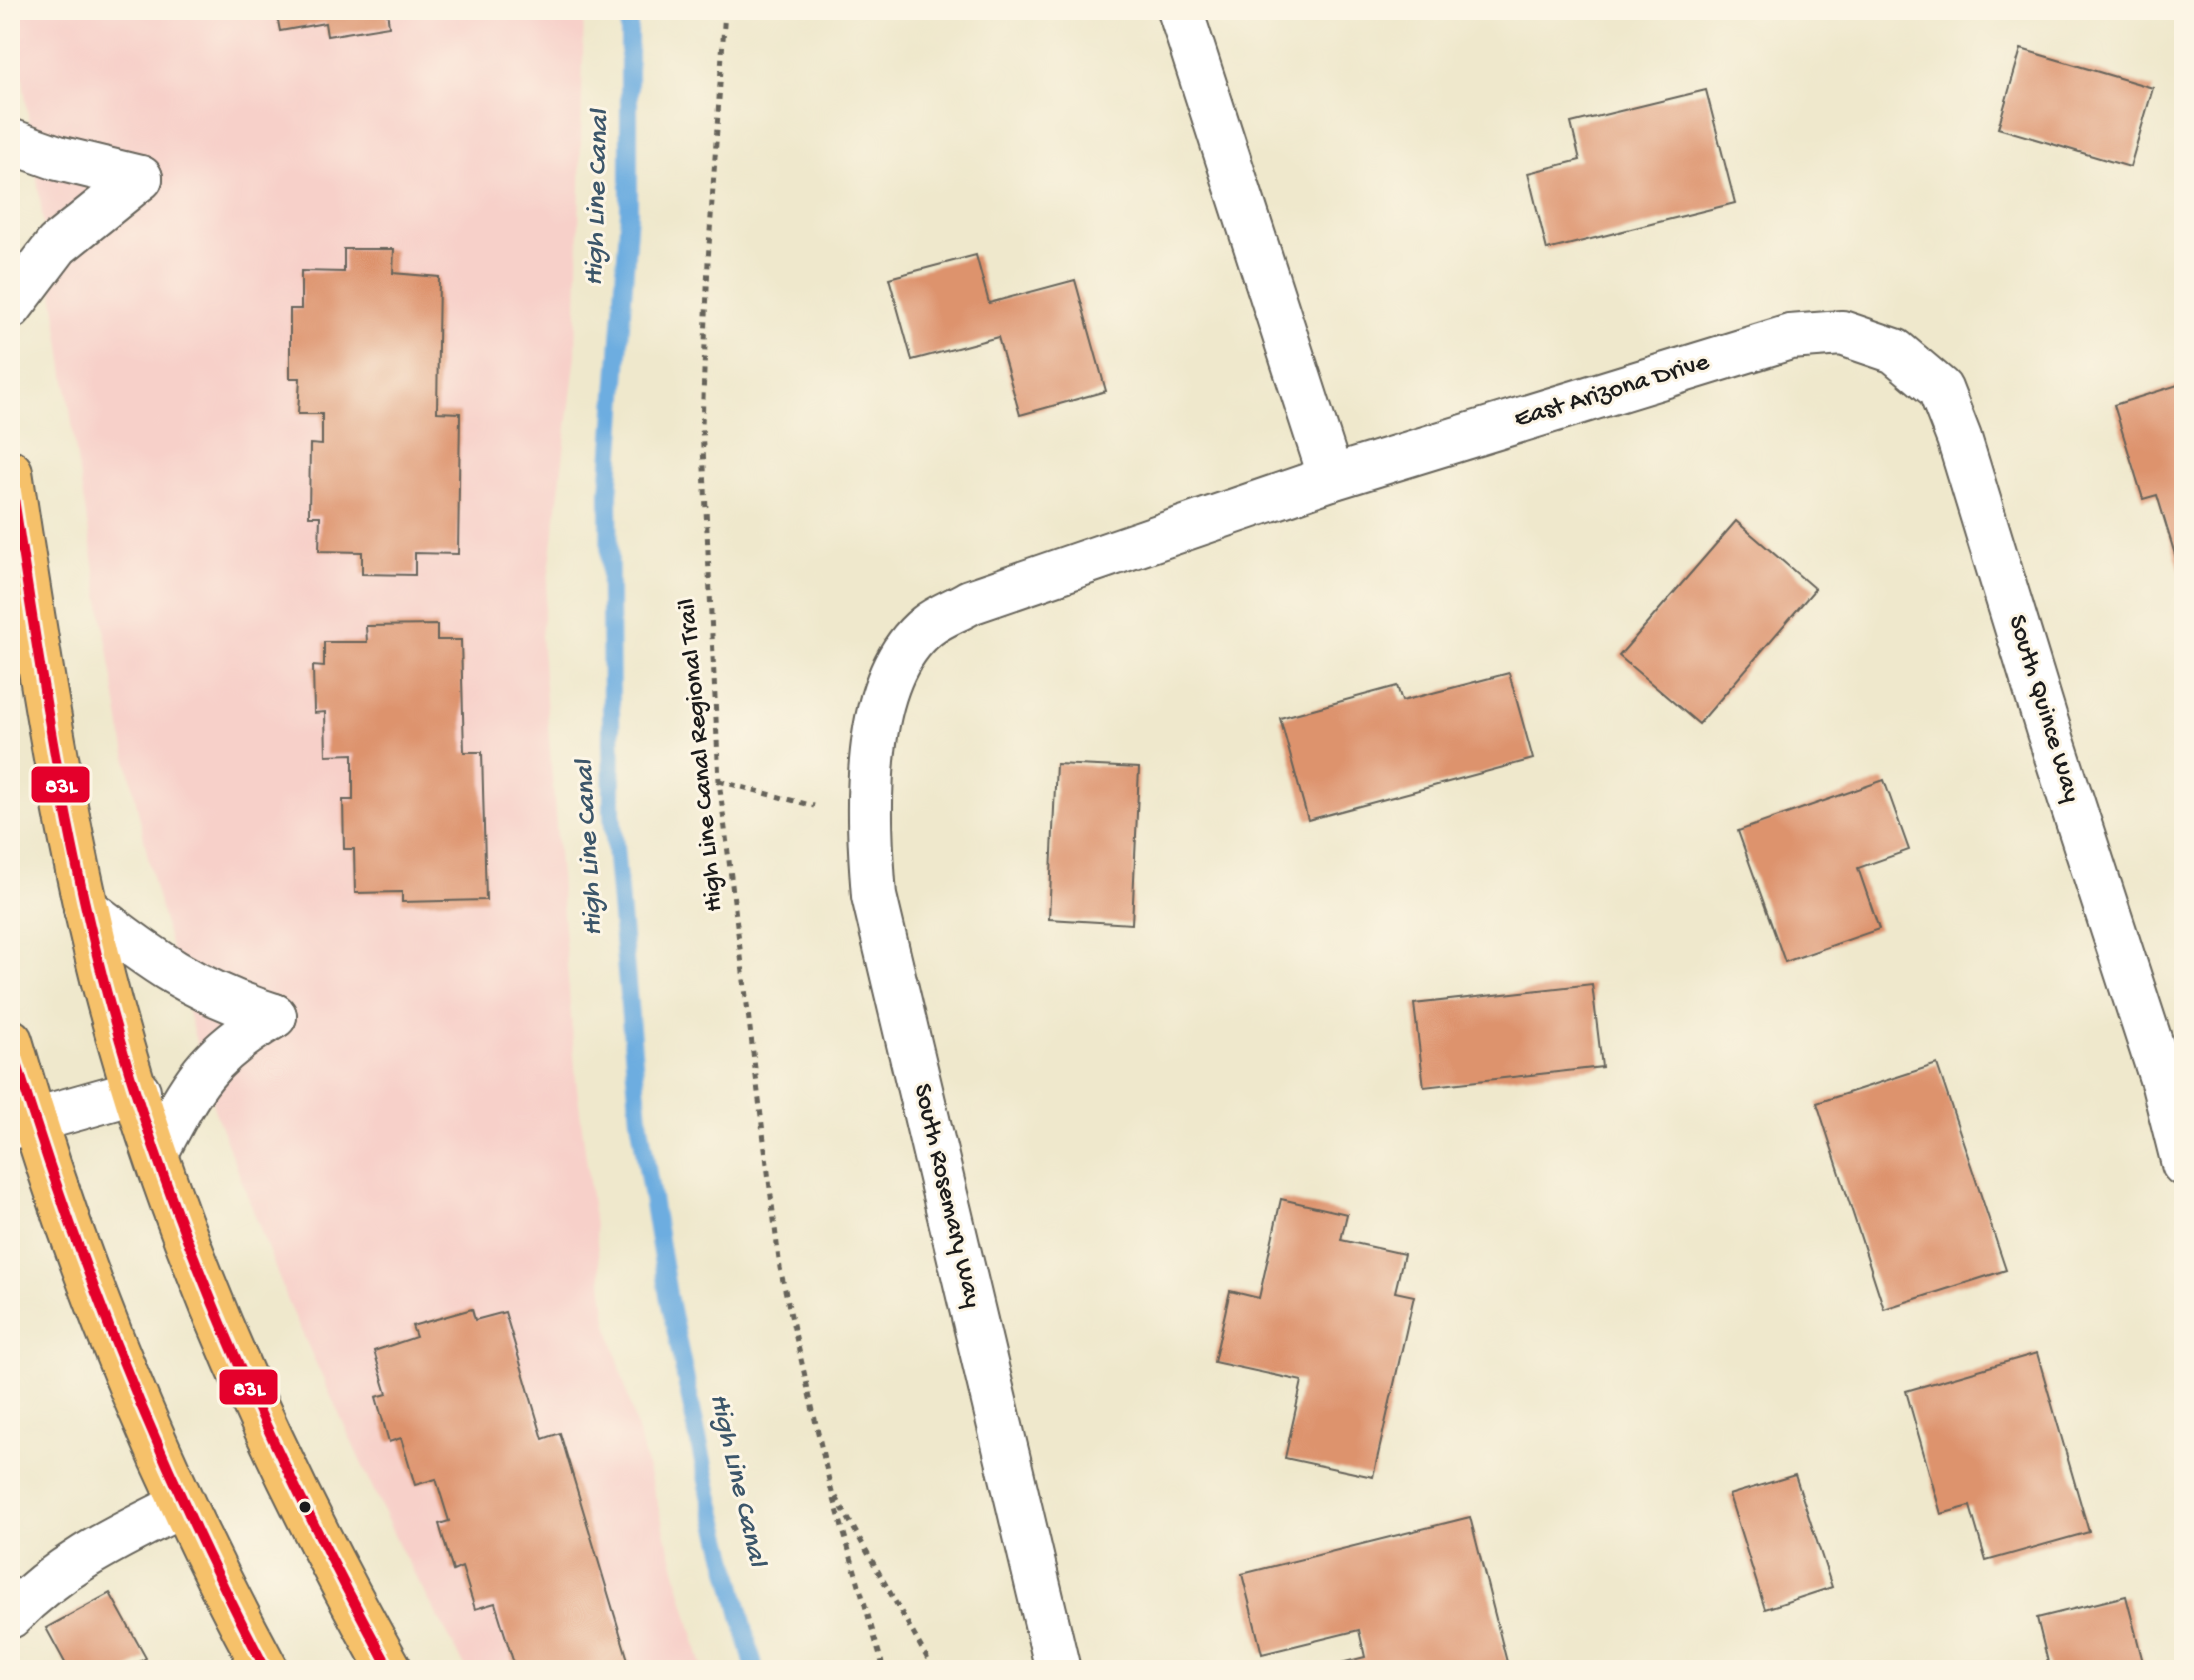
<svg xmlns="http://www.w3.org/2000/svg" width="2194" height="1680" font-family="'Gochi Hand',sans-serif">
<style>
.built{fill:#f7d0c9}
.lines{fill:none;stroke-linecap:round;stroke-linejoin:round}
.stream{stroke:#6dade0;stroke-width:18}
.building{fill:#dd936d}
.minor-casing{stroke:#66635a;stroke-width:48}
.major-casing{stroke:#66635a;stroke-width:48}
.path{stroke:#66635a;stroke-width:5;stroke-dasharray:6 6;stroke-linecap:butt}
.minor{stroke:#fff;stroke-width:44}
.major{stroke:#f6c16b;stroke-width:44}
.bus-1-casing{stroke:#fcf5e5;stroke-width:16}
.bus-1{stroke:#e4002b;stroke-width:10}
.bus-dot{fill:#1c1c1c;stroke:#fcf5e5;stroke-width:3}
.labels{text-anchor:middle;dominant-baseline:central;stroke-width:6;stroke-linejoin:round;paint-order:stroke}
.street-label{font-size:26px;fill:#1c1c1c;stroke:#fcf5e5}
.water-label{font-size:28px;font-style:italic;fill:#3c566a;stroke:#fcf5e5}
.line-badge{stroke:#fcf5e5;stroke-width:3}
.badge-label{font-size:22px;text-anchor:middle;font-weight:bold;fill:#fff}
</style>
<rect width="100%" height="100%" fill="#fcf5e5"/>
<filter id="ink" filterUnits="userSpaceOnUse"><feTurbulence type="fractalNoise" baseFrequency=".0125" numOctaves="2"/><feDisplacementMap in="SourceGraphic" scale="16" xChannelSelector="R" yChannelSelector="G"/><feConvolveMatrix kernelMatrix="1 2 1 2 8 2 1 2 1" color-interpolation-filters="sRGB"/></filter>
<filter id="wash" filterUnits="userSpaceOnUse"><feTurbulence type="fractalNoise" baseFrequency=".006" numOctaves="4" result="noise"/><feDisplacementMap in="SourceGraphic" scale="32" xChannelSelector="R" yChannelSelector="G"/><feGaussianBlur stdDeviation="1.8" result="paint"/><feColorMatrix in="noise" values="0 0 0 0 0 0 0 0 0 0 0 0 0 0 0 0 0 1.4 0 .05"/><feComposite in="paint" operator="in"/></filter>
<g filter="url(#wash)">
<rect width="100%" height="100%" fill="#efe8cc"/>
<polygon class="built" points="13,10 584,10 576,355 541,636 576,1080 607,1320 703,1670 467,1670 399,1546 289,1304 214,1109 153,881 123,740 79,473"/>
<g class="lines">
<polyline class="stream" points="629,10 629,212 609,494 612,813 639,1119 668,1295 710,1495 755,1670"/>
</g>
<g id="blocks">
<g class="building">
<polygon points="276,10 387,10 389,26 327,36 325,23 280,31"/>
<polygon points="2021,49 2153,88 2130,167 1998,128"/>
<polygon points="1706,90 1735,203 1547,250 1528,173 1580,160 1571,123"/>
<polygon points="344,249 394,249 393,273 439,277 437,412 460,413 458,554 415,553 415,575 362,574 362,552 319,551 320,516 309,516 310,444 322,445 322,414 298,414 300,378 290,378 290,309 301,309 301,271 344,272"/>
<polygon points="976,255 989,303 1075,280 1106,391 1020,415 998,337 912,360 889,278"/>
<polygon points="2184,383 2184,580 2183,581 2157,495 2143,499 2114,405"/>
<polygon points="1736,521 1815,589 1699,724 1619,656"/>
<polygon points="437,625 437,640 461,640 464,752 482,752 486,900 402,902 402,892 355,893 354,849 344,849 343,800 353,800 353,754 326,755 325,712 314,713 313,666 324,667 324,642 367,642 366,626"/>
<polygon points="1509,673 1533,759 1308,820 1280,718 1397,686 1402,701"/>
<polygon points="1056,764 1139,768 1132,924 1049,919"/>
<polygon points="1884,780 1909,850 1858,868 1879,929 1785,962 1738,831"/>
<polygon points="1592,984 1602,1067 1424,1087 1414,1004"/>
<polygon points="1937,1064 2006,1270 1884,1309 1817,1103"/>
<polygon points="1281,1199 1347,1214 1341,1240 1404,1254 1395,1292 1414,1296 1373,1477 1285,1458 1302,1381 1214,1362 1230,1291 1259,1298"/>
<polygon points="472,1309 475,1320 505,1312 543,1439 560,1433 631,1670 516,1670 495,1603 475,1609 462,1567 453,1571 439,1524 449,1521 436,1479 415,1485 401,1438 389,1442 376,1397 387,1394 374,1351 416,1337 412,1326"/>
<polygon points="2037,1353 2089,1532 1986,1561 1970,1506 1941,1514 1906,1391"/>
<polygon points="1795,1475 1832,1587 1765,1609 1729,1495"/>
<polygon points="1470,1517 1509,1670 1343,1670 1341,1663 1365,1657 1359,1630 1262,1654 1242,1574"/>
<polygon points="110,1593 146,1658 125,1670 69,1670 46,1628"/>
<polygon points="2126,1596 2145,1670 2050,1670 2037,1618"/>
</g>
</g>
</g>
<g filter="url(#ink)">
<use href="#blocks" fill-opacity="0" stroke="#66635a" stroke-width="2"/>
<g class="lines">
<defs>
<g id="minor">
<polyline points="1180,10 1331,478"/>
<polyline points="10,141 58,158 140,178"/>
<polyline points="10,307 57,245 140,178"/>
<path d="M86,909C153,961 192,990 274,1016"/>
<polyline points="10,1127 138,1091"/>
<path d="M157,1151C192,1084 207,1055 274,1016"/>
<path d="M10,1616C62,1563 116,1538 182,1505"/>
<path d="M1058,1670L874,896C868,819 859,681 927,626C939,616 957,610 970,602L1331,478L1790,337L1842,333L1895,351L1940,389L1959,438L2049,732L2164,1085L2184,1164"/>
</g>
<g id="major">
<path d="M10,472C36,642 61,812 103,979C165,1220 268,1453 390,1670"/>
<path d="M10,1041C73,1260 158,1470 266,1670"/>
</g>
</defs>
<use href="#minor" class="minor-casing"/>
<use href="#major" class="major-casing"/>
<g class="path">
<polyline points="725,10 708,261 702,426 719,781 780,1268 831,1489 884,1670"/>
<polyline points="719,781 814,806"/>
<polyline points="836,1497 934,1670"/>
</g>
<use href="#minor" class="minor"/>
<use href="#major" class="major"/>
<defs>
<g id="bus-1">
<path d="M10,472C36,642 60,812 103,979C166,1222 270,1450 390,1670"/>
<path d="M10,1041C76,1260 160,1468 266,1670"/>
</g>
</defs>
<use href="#bus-1" class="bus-1-casing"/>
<use href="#bus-1" class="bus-1"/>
</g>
</g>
<circle class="bus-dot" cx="305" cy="1507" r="7"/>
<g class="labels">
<g class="street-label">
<text transform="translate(1612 392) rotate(-17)">East Arizona Drive</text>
<text transform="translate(2043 709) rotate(73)">South Quince Way</text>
<text transform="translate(702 755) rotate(-95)">High Line Canal Regional Trail</text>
<text transform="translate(946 1196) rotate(77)">South Rosemary Way</text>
</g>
<g class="water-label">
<text transform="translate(598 198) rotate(-88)">High Line Canal</text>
<text transform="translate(590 848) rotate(-93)">High Line Canal</text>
<text transform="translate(737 1480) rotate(77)">High Line Canal</text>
</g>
</g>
<g class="line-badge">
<rect x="30" y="765" width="61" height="39" rx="8" fill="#e4002b"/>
<rect x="218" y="1368" width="61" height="38" rx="8" fill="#e4002b"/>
</g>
<g class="badge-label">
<text x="61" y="792">83L</text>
<text x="249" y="1395">83L</text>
</g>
<rect width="2194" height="1680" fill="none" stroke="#fcf5e5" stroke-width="40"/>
</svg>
